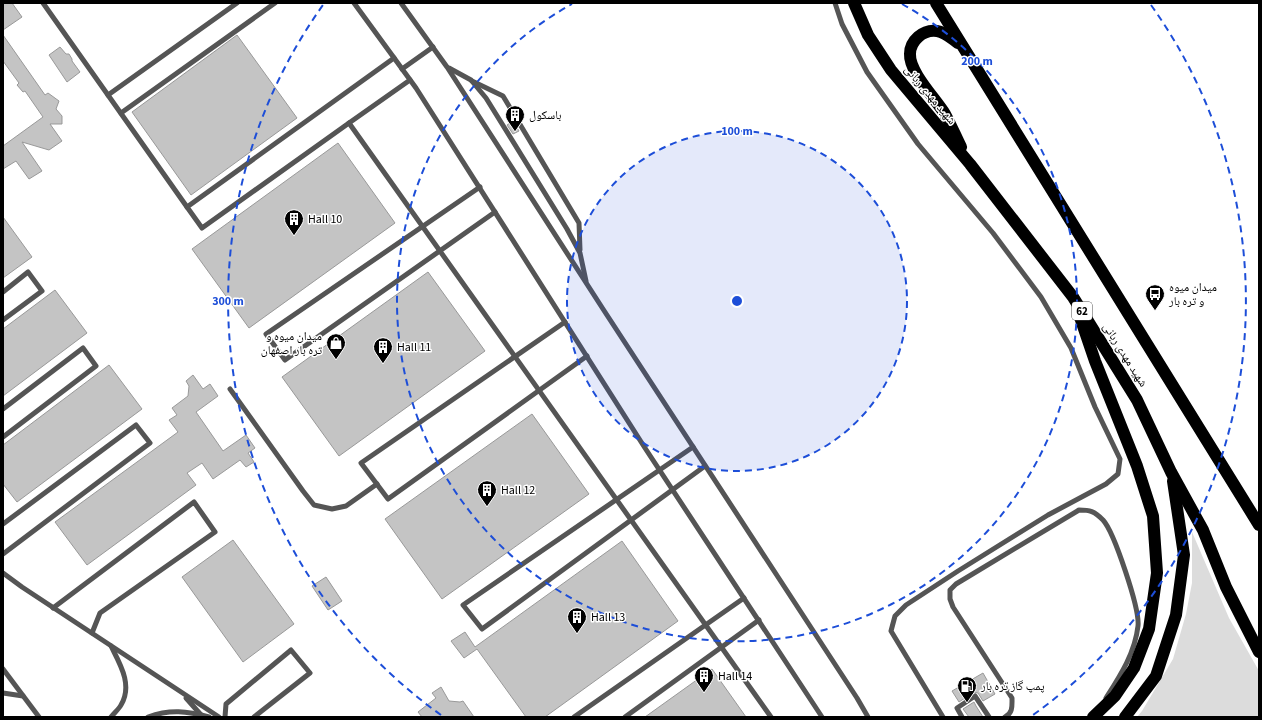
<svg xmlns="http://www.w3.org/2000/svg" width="1262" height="720" font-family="'Source Sans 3','Noto Naskh Arabic',sans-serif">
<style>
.green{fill:#dcdcdc}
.building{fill:#c4c4c4;stroke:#999}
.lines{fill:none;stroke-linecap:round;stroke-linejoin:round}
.lane{stroke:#555;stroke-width:5}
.highway{stroke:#000;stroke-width:12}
.ring{fill:none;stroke:#1d4ed8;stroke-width:2;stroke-dasharray:7 5}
.labels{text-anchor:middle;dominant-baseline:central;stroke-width:3;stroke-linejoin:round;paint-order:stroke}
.shield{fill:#fff;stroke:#4c4c4c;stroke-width:1}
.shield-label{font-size:11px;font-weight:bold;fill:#000}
.street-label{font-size:12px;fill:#000;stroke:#fff}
.poi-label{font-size:12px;fill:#000;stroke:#fff;text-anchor:start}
.centre{fill:#1d4ed8;stroke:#fff;stroke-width:2}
.ring-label{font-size:12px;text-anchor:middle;font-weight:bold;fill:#1d4ed8;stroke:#fff;stroke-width:3;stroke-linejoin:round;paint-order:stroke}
</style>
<rect width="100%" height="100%" fill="#fff"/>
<polygon class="green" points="1192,532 1229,618 1259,671 1259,717 1137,717 1142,711 1173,659 1186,614 1192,583"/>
<g class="building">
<polygon points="3,3 12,3 22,17 3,30"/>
<polygon points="3,35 45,95 48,93 59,101 56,109 62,116 62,124 50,124 62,141 49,150 22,142 42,171 29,179 16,161 3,169 3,146 43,117 25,91 23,92 17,85 19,83 3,61"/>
<polygon points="237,35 297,118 191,195 132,112"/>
<polygon points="60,47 66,54 69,54 72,59 72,61 80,72 67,82 49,55"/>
<polygon points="513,121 519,131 513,134 507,125"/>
<polygon points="338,143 395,223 249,328 192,249"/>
<polygon points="3,217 32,257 3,278"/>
<polygon points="428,272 485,351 339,456 282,377"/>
<polygon points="55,290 87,333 3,396 3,329"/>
<polygon points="109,365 142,409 17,502 3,484 3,445"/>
<polygon points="193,375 203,389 210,384 218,396 196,412 223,451 246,435 255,448 248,453 254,462 246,467 240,460 213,479 202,463 187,473 196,485 87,565 55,522 178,432 169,420 177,415 172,408 188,396 189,386 186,381"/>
<polygon points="532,414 589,494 442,599 385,519"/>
<polygon points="233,540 294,624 243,662 182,577"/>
<polygon points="622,541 678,621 545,717 526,717 477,649 464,658 451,641 465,632 475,647"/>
<polygon points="326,577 342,601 328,610 312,586"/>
<polygon points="712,669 746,717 645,717"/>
<polygon points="983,673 995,694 983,701 978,693 974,692 959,702 952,691"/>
<polygon points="441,687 449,701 460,702 463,701 474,717 422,717 418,712 436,698 432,693"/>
<polygon points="974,702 976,706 983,717 969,717 963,709"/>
</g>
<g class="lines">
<g class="lane">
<polyline points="43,3 187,207"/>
<polyline points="354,3 416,88 645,448 822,717"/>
<polyline points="401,3 447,67 603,309 857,698 868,717"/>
<polyline points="835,3 842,24 867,72 918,144 993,233 1041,297 1071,348 1095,407 1120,459 1118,474 1106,484 1048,515 958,571 906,605 895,616 891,631 943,717"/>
<polyline points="394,58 187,207 202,228 349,123 771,717"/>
<polyline points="449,68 471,80 486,98 567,229 580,253 586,281"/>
<polyline points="402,69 433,47"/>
<polyline points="472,81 503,96 579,223 580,250"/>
<polyline points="108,95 237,3"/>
<polyline points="121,113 275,3"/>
<polyline points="349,123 410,80"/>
<polyline points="480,187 266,334 285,360 495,212"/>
<polyline points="3,292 28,272 42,291 3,320"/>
<polyline points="565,322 361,463 388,499 587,356"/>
<polyline points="230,389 303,491 314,505 332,509 346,506 377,484"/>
<polyline points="3,409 83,348 96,366 3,437"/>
<polyline points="693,447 463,605 482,629 705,466"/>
<polyline points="3,524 136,425 150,443 3,554"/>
<polyline points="3,573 22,587 219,717"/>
<polyline points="53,608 194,502 215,532 100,613 92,633"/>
<polyline points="3,669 39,717"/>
<polyline points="3,693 23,696"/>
<polyline points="186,698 202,716"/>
<path d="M111,717C114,713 119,709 121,705C133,685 120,664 111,646"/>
<path d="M148,717C170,709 187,711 209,717"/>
<polyline points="225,717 226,704 291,650 310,673 254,717"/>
<polyline points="574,717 744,598"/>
<polyline points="625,717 759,620"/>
<polyline points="962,717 957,708 975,696 989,717"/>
<path d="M1005,717C1013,713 1012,706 1012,698L953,607L950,599V590L956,584L1079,510C1090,510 1094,511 1103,520C1114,532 1140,609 1138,626C1135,653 1120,676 1106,698"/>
</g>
<g class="highway">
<polyline points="854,3 868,35 891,70 970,164 1073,297 1137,400 1171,472 1203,530 1226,587 1259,652"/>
<polyline points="936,3 1259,525"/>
<path d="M958,43C951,38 945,32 937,31C923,29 910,41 910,54C909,72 936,99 945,114C951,125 956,137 961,147"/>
<polyline points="1080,317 1095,361 1137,466 1153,516 1157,573 1149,629 1134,668 1115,696 1093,717"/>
<polyline points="1125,717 1156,676 1176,615 1184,555 1173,481"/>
</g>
</g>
<circle cx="737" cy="301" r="170" fill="#1d4ed8" fill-opacity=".12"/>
<g class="ring">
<circle cx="737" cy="301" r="170"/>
<path d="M902 4A340 340 0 1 1 572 4"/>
<path d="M441 715A509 509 0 0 1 323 5M1151 5A509 509 0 0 1 1033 715"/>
</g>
<defs>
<symbol id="building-pin" viewBox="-11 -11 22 30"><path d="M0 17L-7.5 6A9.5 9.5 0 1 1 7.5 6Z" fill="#000" stroke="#fff"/><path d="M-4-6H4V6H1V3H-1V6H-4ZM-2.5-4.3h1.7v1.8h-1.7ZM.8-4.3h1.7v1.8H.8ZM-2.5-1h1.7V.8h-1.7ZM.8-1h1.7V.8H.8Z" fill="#fff"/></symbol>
<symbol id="bus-pin" viewBox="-11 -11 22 30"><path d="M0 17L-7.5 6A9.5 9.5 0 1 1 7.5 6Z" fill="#000" stroke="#fff"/><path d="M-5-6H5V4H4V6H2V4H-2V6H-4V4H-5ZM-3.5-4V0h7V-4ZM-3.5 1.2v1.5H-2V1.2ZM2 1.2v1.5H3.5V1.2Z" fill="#fff"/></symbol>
<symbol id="shop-pin" viewBox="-11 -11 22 30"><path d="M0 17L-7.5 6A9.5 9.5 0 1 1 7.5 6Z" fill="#000" stroke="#fff"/><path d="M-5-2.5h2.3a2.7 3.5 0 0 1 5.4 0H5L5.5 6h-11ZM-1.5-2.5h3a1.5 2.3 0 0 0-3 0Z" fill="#fff"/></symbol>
<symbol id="fuel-pin" viewBox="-11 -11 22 30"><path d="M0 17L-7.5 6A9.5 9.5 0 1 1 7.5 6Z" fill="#000" stroke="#fff"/><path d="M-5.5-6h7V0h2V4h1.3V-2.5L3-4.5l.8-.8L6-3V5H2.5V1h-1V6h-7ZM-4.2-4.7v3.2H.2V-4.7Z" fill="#fff"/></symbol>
</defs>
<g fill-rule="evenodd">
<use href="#building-pin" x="504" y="104" width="22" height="30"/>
<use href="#building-pin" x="283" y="208" width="22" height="30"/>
<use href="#bus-pin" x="1144" y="283" width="22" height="30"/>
<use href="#shop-pin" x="325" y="332" width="22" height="30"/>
<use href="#building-pin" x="372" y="336" width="22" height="30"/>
<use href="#building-pin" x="476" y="479" width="22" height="30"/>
<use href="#building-pin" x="566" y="606" width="22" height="30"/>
<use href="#building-pin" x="693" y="665" width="22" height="30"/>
<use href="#fuel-pin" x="956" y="675" width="22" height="30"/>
</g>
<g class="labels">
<rect class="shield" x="1072" y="302" width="20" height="18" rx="3"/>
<g class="shield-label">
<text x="1082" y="311">62</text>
</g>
<g class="street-label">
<text transform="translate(930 95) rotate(50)">شهید مهدی ربانی</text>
<text transform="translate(1125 355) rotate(58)">شهید مهدی ربانی</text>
</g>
<g class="poi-label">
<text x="529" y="115">باسكول</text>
<text x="308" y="219">Hall 10</text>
<text x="1169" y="287">میدان میوه<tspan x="1169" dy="14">و تره بار</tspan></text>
<text x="322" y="336" text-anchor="end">میدان میوه و<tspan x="322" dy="14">تره بار اصفهان</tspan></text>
<text x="397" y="347">Hall 11</text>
<text x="501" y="490">Hall 12</text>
<text x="591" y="617">Hall 13</text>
<text x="718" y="676">Hall 14</text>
<text x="981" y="686">پمپ گاز تره بار</text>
</g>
</g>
<circle cx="737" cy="301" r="6" class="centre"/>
<g class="ring-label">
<text x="977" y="65">200 m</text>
<text x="737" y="135">100 m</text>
<text x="228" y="305">300 m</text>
</g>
<rect width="1262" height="720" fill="none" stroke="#000000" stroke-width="8"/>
</svg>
